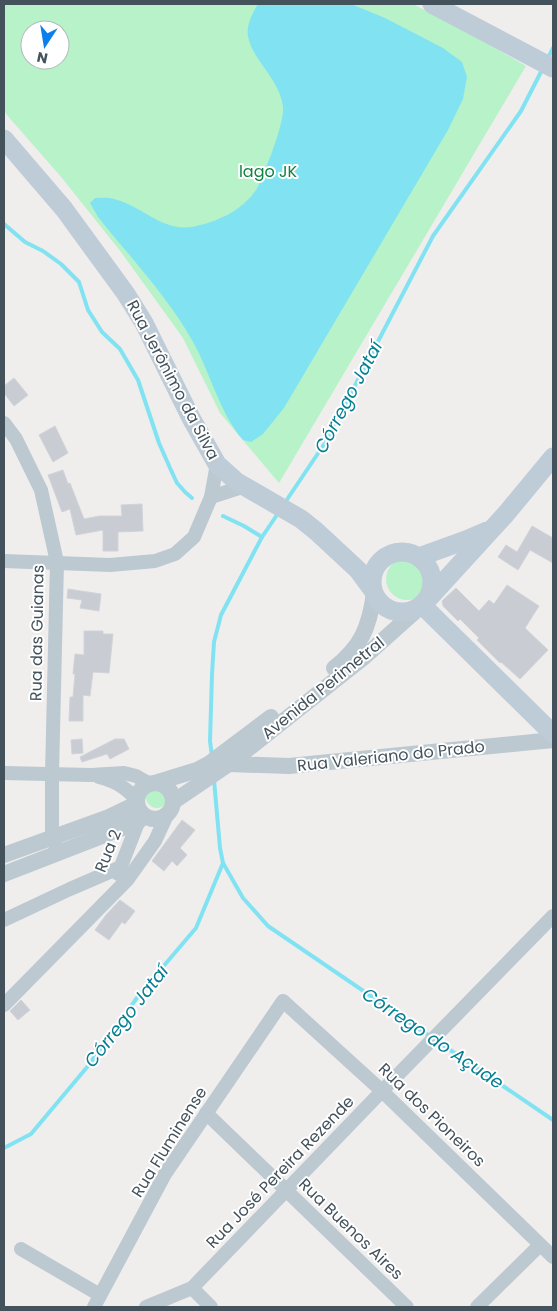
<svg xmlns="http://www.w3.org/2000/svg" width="557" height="1311" font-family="Poppins,sans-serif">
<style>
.green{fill:#b7f2c9;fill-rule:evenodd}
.water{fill:#81e3f2}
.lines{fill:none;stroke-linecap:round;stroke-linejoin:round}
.stream{stroke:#81e3f2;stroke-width:4}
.building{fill:#c9ccd2;stroke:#d0d4d9}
.minor{stroke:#bcc9d1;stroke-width:14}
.tertiary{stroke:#bcc9d1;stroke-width:16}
.secondary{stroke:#beccd8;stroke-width:19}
.labels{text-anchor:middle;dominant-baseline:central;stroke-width:4;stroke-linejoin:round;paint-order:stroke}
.park-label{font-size:16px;fill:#108240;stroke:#fff}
.street-label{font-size:16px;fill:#44525c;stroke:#fff}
.water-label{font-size:18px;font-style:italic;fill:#057f91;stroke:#fff}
</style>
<rect width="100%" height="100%" fill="#f0eded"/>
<g class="green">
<path d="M4,4H413L469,33L526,66L279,483L220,413L183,338L121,252L62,178L7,115L4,110ZM30,30H60V60H30Z"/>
<circle cx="407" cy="579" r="21"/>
<circle cx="157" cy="797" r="11"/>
</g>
<path class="water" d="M258,4H351L385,18L443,48L462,62L467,77L463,99L448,130L284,408L263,434L251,442L243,440C220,414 210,372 193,342C169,298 130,257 98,217L90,203L95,198C103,198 110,197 117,200C143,207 162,231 191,227C215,223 242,211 256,190C262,180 266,166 271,155C275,144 284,119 283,107C280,79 252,60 248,36C246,26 253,12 258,4Z"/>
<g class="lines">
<g class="stream">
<polyline points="547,60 553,48"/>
<polyline points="4,224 25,242 43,251 61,264 79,282 88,310 102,332 120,349 138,380 159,443 170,468 177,483 185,492 192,498"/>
<polyline points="284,504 325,443 433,236 521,111 543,68"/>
<polyline points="223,516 244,526 262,537"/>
<polyline points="212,756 210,741 212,674 214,642 221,615 262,537 279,512"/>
<polyline points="214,780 220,848 223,863 243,898 268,926 431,1037"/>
<polyline points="437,1041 553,1120"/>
<polyline points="4,1148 31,1134 88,1066 139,995 196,928 223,863"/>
</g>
</g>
<g class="building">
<polygon points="14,378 28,395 14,406 4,393 4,386"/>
<polygon points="55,426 68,453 53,462 39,435"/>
<polygon points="63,470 68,484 70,483 84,519 99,516 122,516 121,505 142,504 143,531 118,532 118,551 103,551 103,530 76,535 70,509 62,512 48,475"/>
<polygon points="532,526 553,538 553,563 530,550 518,570 498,557 506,545 517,552"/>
<polygon points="507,585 539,606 525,628 548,650 520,679 501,662 500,663 477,640 479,638 460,619 458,621 443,606 442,601 456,588 479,611 489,600 494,604"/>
<polygon points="68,589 101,594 99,611 80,608 82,600 67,598"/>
<polygon points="84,631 103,631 103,634 113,634 109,673 93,672 90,696 83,695 83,721 69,721 70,697 73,697 75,674 73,674 75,654 84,655"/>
<polygon points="82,739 83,753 72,754 71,740"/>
<polygon points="115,739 124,739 129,749 110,759 107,754 82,762 80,757"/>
<polygon points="182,820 195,830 180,848 187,855 177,866 172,861 164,871 152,861"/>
<polygon points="120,900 135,911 125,924 122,922 109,940 95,930 106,915"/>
<polygon points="21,1000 30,1010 18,1020 10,1011"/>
</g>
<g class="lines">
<g class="minor">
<polyline points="4,423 16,439 41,490 57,562 52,774 52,837 56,847"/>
<polyline points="211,497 245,486"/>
<polyline points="4,561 110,565 155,561 175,554 194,537 211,497 217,464"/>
<polyline points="4,773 91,775 124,773 136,776 150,784"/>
<path d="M99,777C115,781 125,787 136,799"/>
<polyline points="118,874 137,825 144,816"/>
<polyline points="4,920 70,889 121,867"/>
<polyline points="4,1005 128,879 155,841 167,815"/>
<polyline points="206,1113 407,1307"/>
<polyline points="21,1249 100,1295"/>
<polyline points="192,1288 211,1307"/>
<polyline points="94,1307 165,1174 283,1001 382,1091 553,1257"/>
<polyline points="146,1307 192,1288 382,1091 553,916"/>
<polyline points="477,1307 540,1245"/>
</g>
<g class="tertiary">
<path d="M334,668C361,647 369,628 374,594"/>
<polyline points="229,764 289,766 553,740"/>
<circle cx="155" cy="801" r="18"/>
<polyline points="155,783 197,770 210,763 271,717"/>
<polyline points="173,802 229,764 363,658 420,607"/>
<polyline points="4,855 109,817 136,804"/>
<polyline points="4,874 125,827 142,815"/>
</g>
<g class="secondary">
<polyline points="432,4 553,68"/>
<polyline points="4,139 64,209 126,294 144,323 191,418 217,464 237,482 301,519 316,531 358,570 372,589"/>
<circle cx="402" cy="582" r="30"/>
<polyline points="419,557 466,540 487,531"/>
<polyline points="429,598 505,515 553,457"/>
<polyline points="422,605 553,734"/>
</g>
</g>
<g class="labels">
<g class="park-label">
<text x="268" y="171">lago JK</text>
</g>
<g class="street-label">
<text transform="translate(173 380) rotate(62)">Rua Jerônimo da Silva</text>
<text transform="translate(37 633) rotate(-89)">Rua das Guianas</text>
<text transform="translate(323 688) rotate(-39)">Avenida Perimetral</text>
<text transform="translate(391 756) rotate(-6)">Rua Valeriano do Prado</text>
<text transform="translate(108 851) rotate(-68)">Rua 2</text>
<text transform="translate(432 1115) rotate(44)">Rua dos Pioneiros</text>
<text transform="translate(169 1142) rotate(-58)">Rua Fluminense</text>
<text transform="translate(280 1172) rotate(-46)">Rua José Pereira Rezende</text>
<text transform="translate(351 1229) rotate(44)">Rua Buenos Aires</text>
</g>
<g class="water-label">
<text transform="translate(348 397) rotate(-62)">Córrego Jataí</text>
<text transform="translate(126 1016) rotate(-52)">Córrego Jataí</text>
<text transform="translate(433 1038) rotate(34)">Córrego do Açude</text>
</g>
</g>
<rect width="557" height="1311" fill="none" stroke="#44525c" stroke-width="10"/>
<g transform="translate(45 45) rotate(192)"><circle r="24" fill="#ffffff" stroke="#b4babe"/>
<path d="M0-4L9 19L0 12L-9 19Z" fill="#0c7feb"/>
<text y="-8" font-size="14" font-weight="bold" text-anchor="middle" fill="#44525c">N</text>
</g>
</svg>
